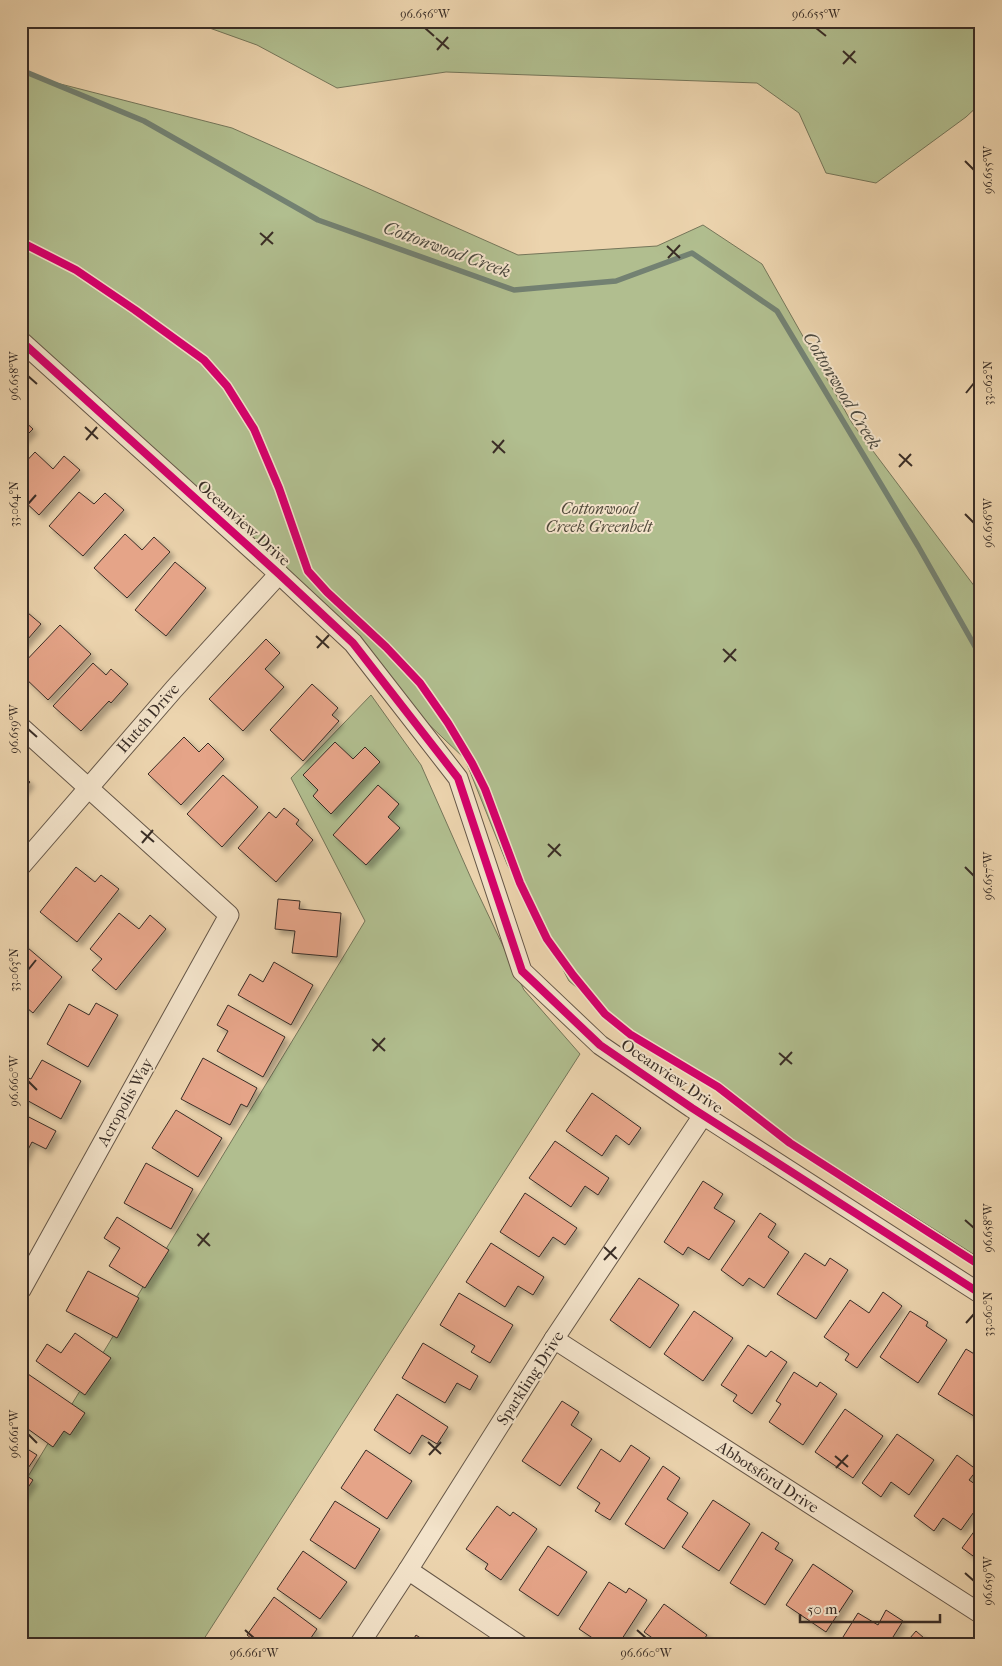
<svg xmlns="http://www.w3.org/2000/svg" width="1002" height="1666" font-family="'IM FELL French Canon',serif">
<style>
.green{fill:#b1be8f;stroke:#75765a}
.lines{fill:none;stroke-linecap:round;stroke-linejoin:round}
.stream{stroke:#738172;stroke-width:5.5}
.building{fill:#e5a488;stroke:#392d26;filter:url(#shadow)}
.minor-casing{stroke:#665748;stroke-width:21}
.minor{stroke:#f3e3ca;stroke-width:19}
.cycleway-casing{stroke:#f3e3ca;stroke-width:11}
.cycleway{stroke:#d6006c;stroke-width:8}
.ticks{fill:none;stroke:#392d26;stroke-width:2}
.labels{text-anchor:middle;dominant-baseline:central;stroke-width:4;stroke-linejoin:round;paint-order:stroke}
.park-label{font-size:16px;font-style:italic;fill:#514a3b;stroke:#f3e3ca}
.street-label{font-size:16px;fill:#392d26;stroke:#f3e3ca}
.water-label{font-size:18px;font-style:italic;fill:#4c493f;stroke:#f3e3ca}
.neatline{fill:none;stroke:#392d26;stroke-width:2}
.ticks-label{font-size:12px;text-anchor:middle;fill:#392d26}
</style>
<defs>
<filter id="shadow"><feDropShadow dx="4.5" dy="4.5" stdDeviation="2.5" flood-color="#0004"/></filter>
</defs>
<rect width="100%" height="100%" fill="#ecd4ae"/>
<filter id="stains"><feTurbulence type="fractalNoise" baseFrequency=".004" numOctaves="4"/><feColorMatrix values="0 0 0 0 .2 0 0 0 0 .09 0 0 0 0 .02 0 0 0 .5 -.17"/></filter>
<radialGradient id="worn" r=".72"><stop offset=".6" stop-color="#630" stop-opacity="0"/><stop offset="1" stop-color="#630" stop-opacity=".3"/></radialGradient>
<g class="green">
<polygon points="190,21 981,21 981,103 966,117 876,183 826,173 799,113 757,83 446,72 337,88 257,45"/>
<polygon points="21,66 41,79 232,128 518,255 657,246 703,225 762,264 852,423 981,595 981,1259 652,1050 569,981 507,864 465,759 21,335"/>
<polygon points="371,695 421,765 474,885 524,990 580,1054 200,1645 21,1645 21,1488 365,921 291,778"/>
</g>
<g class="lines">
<polyline class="stream" points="21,70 144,121 318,220 514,290 616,281 692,253 777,311 918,546 981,657"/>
</g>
<g class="building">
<polygon points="21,418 33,429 21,441"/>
<polygon points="35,452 53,469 64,456 80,470 39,515 21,498 21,467"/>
<polygon points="79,492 94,504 105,493 124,510 83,556 49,526"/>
<polygon points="125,534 142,550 154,537 170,552 127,598 94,568"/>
<polygon points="175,562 206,588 166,636 135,610"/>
<polygon points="21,607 41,624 21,647"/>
<polygon points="60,625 91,654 48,700 21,674 21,666"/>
<polygon points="266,639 280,653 265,669 284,687 243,731 209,699"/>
<polygon points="93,663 106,675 111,669 128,684 111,703 109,701 81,731 53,706"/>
<polygon points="312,684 338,708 332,715 339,721 303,761 270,730"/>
<polygon points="184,737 199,752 208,743 224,759 181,805 148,774"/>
<polygon points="335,742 353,759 365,747 380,762 331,814 313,796 318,790 303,775"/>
<polygon points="21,775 30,782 21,793"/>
<polygon points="223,775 258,807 222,847 187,814"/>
<polygon points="378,785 399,804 388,817 400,828 366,865 333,835"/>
<polygon points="284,808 299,820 296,824 313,840 276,882 238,848 269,812 276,818"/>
<polygon points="76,867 95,882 101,875 119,889 77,942 40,912"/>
<polygon points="278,899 300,901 299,909 341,913 337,957 292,953 295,931 275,929"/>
<polygon points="119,913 139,929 150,915 166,929 116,990 92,970 102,959 90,949"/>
<polygon points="21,942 62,977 33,1013 21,1003"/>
<polygon points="274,962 313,985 291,1025 238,995 250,974 263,982"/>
<polygon points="96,1003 118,1015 88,1067 47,1044 69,1004 89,1015"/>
<polygon points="228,1005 285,1037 263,1077 217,1051 228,1031 217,1025"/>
<polygon points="203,1058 257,1088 247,1107 241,1104 230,1125 181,1099"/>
<polygon points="42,1060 81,1081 61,1119 21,1097 21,1085 26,1077 31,1079"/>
<polygon points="592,1093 641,1128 629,1145 616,1135 602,1156 566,1131"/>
<polygon points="176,1110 222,1138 198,1177 152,1148"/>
<polygon points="21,1113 56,1131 46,1149 32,1142 21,1163"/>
<polygon points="555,1141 609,1178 598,1195 585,1186 571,1207 529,1178"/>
<polygon points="146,1163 193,1189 171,1229 124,1203"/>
<polygon points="703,1181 723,1194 714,1208 735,1221 709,1260 688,1247 683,1255 664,1242"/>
<polygon points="525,1193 577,1228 565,1245 553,1237 539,1257 500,1232"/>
<polygon points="760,1213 776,1224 768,1237 789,1252 764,1288 749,1278 743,1286 721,1270"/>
<polygon points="117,1217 169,1250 145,1288 109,1266 120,1248 104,1238"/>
<polygon points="491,1243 544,1277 533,1295 518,1286 505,1307 466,1282"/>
<polygon points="805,1253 825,1266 830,1258 848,1270 816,1319 777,1294"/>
<polygon points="88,1271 139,1298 117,1338 66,1311"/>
<polygon points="639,1278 679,1305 650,1348 610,1320"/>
<polygon points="883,1292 902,1306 857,1368 845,1360 849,1354 824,1337 850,1300 869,1313"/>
<polygon points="459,1293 513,1325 490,1363 471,1352 475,1346 440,1325"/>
<polygon points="694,1311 733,1338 703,1381 664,1354"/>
<polygon points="910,1311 928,1322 926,1326 947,1340 918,1383 880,1357"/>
<polygon points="75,1333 111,1358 85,1395 36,1361 47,1344 61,1353"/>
<polygon points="423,1343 478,1376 470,1390 457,1383 445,1403 402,1378"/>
<polygon points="748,1345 766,1357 771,1351 787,1362 752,1414 733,1401 737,1395 721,1385"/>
<polygon points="966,1349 981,1358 981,1412 977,1418 938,1394"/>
<polygon points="794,1372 817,1387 820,1382 837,1394 803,1445 769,1422 781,1404 776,1401"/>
<polygon points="28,1374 85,1413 70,1435 64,1431 53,1447 21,1424 21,1412 26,1405 21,1402 21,1383"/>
<polygon points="397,1394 448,1427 437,1444 422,1435 410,1454 374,1430"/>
<polygon points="562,1401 579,1412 571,1425 592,1439 560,1486 522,1461"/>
<polygon points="845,1409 883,1436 853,1478 815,1452"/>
<polygon points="897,1434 934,1460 909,1495 891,1482 881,1497 862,1483"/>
<polygon points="21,1445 37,1455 24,1474 33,1480 21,1498"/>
<polygon points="631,1445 650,1458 610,1520 595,1511 600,1503 577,1488 601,1449 620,1462"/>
<polygon points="366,1450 412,1481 387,1519 341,1488"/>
<polygon points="957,1455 977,1470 969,1480 981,1488 981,1502 961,1530 943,1518 934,1531 914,1516"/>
<polygon points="663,1466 680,1478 667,1499 688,1513 664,1549 625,1524"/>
<polygon points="713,1500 750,1524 719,1571 682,1547"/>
<polygon points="335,1501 380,1529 355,1569 310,1540"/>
<polygon points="497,1506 510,1516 513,1512 537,1529 501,1580 485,1569 488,1564 466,1549"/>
<polygon points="981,1522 981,1559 980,1561 962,1548"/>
<polygon points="762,1532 779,1543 775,1549 793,1560 765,1605 730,1583"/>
<polygon points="548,1546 587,1572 558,1616 519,1590"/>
<polygon points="303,1551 347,1582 320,1619 277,1589"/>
<polygon points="813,1564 853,1591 826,1632 786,1605"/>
<polygon points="609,1582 626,1593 629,1588 647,1600 618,1645 603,1645 579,1629"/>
<polygon points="274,1597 317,1629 306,1645 260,1645 247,1635"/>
<polygon points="664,1604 707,1635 700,1645 656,1645 658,1642 644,1632"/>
<polygon points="886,1610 903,1621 888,1645 838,1645 858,1613 878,1625"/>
<polygon points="916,1631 932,1645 904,1645"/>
<polygon points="416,1635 431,1645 410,1645"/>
</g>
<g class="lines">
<defs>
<g id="minor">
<polyline points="21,341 279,574 353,643 458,778 522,971 600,1045 692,1108 981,1294"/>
<polyline points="21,727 229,915 21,1290"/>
<polyline points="21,866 174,689 279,574"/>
<polyline points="554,1339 981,1614"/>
<polyline points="408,1570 519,1645"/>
<polyline points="359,1645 408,1570 554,1339 704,1114"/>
</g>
</defs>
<use href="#minor" class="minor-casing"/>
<use href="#minor" class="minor"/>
<defs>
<g id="cycleway">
<polyline points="21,242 76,270 135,310 204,360 227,386 254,429 265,455 279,488 308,571 327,592 386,647 420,683 448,723 472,763 485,789 520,883 547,939 573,975 605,1014 631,1035 718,1087 790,1143 981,1266"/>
<polyline points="21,341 279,574 353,643 458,778 522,971 600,1045 692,1108 981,1294"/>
</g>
</defs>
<use href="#cycleway" class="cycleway-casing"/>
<use href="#cycleway" class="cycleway"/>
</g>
<path class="ticks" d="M425,28L434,36M816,28L826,36M436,38L449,49M437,50L448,37M843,51L856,63M843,64L855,51M965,161L974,170M260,233L273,244M261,245L273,232M667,246L680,258M668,258L680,245M28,376L37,384M966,393L974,383M85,427L98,439M86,440L97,427M492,441L505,453M493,453L504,440M899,454L912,466M899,467L911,454M28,504L36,495M965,514L974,523M316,636L329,648M317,648L329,635M723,649L736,661M724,662L736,649M28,729L37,737M141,831L154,842M142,843L153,830M548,844L561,856M548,857L560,844M965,867L974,876M28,970L36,960M372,1039L385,1051M373,1051L385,1038M779,1053L792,1064M780,1065L792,1052M28,1081L37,1090M965,1220L974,1228M197,1234L210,1246M198,1246L209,1233M604,1247L617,1259M604,1260L616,1247M966,1323L974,1314M28,1434L37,1443M428,1442L441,1454M429,1455L441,1442M835,1456L848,1467M836,1468L848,1455M965,1573L974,1581M245,1630L254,1638M637,1630L646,1638"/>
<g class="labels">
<g class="park-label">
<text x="599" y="508">Cottonwood<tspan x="599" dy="18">Creek Greenbelt</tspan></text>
</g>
<g class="street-label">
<text transform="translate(244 523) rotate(42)">Oceanview Drive</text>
<text transform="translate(148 718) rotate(-49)">Hutch Drive</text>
<text transform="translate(672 1076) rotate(34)">Oceanview Drive</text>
<text transform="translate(125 1102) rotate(-61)">Acropolis Way</text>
<text transform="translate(530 1378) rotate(-57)">Sparkling Drive</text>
<text transform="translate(768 1477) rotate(33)">Abbotsford Drive</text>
</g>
<g class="water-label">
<text transform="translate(447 250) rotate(20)">Cottonwood Creek</text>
<text transform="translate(842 391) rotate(59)">Cottonwood Creek</text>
</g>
</g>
<rect width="1002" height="1666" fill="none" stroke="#ecd4ae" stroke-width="55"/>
<path d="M800 1614v8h140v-8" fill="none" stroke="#392d26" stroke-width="2.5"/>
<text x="807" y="1614" font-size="15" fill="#392d26" stroke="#f3e3ca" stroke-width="4" paint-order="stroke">50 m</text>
<rect x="28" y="28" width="946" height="1610" class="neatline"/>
<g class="ticks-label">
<text x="425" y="18">96.656°W</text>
<text x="816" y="18">96.655°W</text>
<text transform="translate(988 170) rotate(-90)" y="4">96.655°W</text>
<text transform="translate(14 376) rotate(-90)" y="4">96.658°W</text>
<text transform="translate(988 383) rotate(-90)" y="4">33.062°N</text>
<text transform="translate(14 504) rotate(-90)" y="4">33.064°N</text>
<text transform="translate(988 523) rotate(-90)" y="4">96.656°W</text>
<text transform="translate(14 729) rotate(-90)" y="4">96.659°W</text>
<text transform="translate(988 876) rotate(-90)" y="4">96.657°W</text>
<text transform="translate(14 970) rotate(-90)" y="4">33.063°N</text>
<text transform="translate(14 1081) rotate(-90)" y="4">96.660°W</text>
<text transform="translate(988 1228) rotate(-90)" y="4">96.658°W</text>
<text transform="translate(988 1314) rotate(-90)" y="4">33.060°N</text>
<text transform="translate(14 1434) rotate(-90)" y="4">96.661°W</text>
<text transform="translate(988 1581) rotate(-90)" y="4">96.659°W</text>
<text x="254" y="1657">96.661°W</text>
<text x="646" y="1657">96.660°W</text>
</g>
<rect width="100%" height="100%" filter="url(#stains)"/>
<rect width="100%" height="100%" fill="url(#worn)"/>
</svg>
